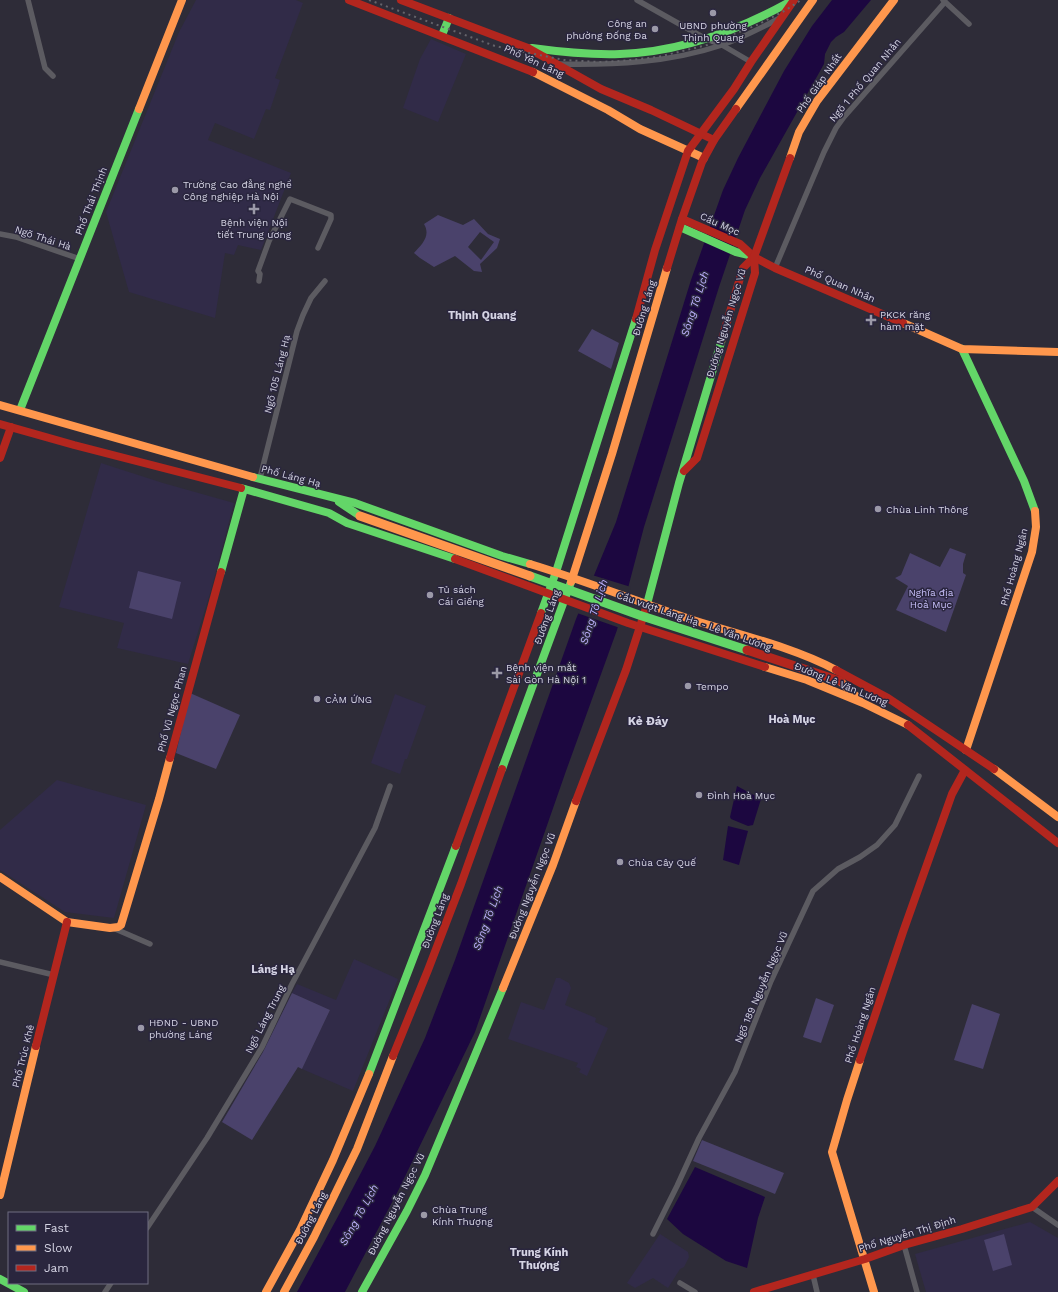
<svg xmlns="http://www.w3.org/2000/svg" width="1058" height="1292" font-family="'Work Sans',sans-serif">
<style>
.built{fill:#312b48}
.green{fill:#4a426b;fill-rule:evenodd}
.water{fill:#1c0740}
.pier{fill:#2e2c38}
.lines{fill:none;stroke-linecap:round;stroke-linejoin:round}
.street{stroke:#5c5b61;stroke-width:5.5}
.fast{stroke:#63d668;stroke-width:8}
.slow{stroke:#ff974d;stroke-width:8}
.jam{stroke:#b3261e;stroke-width:8}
.rail{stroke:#65646b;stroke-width:2;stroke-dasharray:2 4;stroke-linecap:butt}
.fast-bridge{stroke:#63d668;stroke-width:9}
.slow-bridge{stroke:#ff974d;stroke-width:9}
.jam-bridge{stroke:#b3261e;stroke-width:9}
.poi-dot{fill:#9b99a8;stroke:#2a263e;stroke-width:1.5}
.labels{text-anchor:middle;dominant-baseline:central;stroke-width:3;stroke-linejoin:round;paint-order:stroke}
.poi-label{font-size:10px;fill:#d5d4e4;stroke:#2a263e;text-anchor:start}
.street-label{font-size:10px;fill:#d5d4e4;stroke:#2a263e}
.park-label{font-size:10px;fill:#c7bff9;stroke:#2a263e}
.water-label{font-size:11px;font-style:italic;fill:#beb2ff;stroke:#2a263e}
.neighbourhood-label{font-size:11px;font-weight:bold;fill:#d5d4e4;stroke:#2a263e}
.quarter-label{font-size:12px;font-weight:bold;fill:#d5d4e4;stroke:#2a263e}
</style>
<rect width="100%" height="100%" fill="#2e2c38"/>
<g class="built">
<polygon points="196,0 296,0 303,3 275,78 280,80 270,110 266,109 254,139 215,123 208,140 291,173 261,250 238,245 234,255 225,253 215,318 129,292 106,212 179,32"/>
<polygon points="431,39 466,54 438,122 403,108 420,59"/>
<polygon points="101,463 163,483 234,503 211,590 188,664 117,648 124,623 59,607"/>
<polygon points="395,694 426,706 407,759 405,759 400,774 371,763"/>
<polygon points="57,780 146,805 114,918 65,912 0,870 0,830"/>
<polygon points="354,959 398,979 353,1091 302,1069 330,1010 292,993 297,984 336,1000"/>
<polygon points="556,978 560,978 569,983 571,988 565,1005 596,1018 595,1022 608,1028 587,1076 579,1072 581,1069 576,1067 578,1063 508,1039 521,1002 544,1010"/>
<polygon points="1030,1222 1058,1238 1058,1292 926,1292 915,1254"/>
<polygon points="660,1234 688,1252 689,1257 684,1267 680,1269 668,1288 653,1278 635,1288 627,1283"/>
</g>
<g class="green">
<path d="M438,215L463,225L474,219L488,234L500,239L497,248L480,264L482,272L474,271L455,256L434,267L420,258L414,253C422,244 431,236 424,224ZM480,232L494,242L481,260L468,247Z"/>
<polygon points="592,329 619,343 611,369 578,351"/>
<polygon points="950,548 966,554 963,564 963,573 966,575 946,632 896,610 908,586 895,578 901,575 910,553 940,567"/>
<polygon points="138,571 181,582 172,619 129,608"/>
<polygon points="190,693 240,715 216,769 176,753"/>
<polygon points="292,993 330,1010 302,1069 298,1067 252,1140 222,1122 263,1052"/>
<polygon points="816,998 834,1005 821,1043 803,1037"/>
<polygon points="972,1004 1000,1014 983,1069 954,1060"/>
<polygon points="702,1140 784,1173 775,1194 693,1161"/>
<polygon points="1004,1234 1012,1265 993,1271 984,1240"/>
</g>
<g class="water">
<polygon points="832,0 871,0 844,32 836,37 831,42 825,54 824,64 760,178 745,210 719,287 644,527 617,630 566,771 475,1032 398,1191 345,1292 297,1292 342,1209 375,1146 425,1038 455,960 576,619 616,522 691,280 723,190 738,158 784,71 812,26"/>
<polygon points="737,786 761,799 753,825 748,826 731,819 730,817"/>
<polygon points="728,826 748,831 739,865 723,860"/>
<polygon points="695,1167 765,1197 758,1218 747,1268 726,1261 683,1234 667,1219"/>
</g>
<polygon class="pier" points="592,575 631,587 620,628 577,613"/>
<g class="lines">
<g class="street">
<polyline points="28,0 45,68 53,76"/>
<polyline points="637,0 706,39 722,45 751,62"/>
<polyline points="943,0 969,24"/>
<path d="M559,64C614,65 668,63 722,45C742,38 761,28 780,18"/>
<polyline points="0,234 16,237 80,259"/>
<polyline points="775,268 824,152 836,128 844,117 945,2"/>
<polyline points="259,281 260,274 258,271 269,241 290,199 331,215 331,219 318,248"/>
<polyline points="260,478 297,331 303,315 311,298 325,281"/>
<polyline points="113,928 150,944"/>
<polyline points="0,962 54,975"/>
<polyline points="1032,1207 1058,1225"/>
<polyline points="147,1228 207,1138 262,1047 292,984 375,828 390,786"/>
<polyline points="653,1234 677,1186 699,1138 735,1072 771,981 813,891 838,869 860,857 877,845 895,825 919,776"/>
<polyline points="904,1245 917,1292"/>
<polyline points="813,1275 817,1292"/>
<polyline points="680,1283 695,1292"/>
<polyline points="105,1292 111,1283"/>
</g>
<g class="fast">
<polyline points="442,35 449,18"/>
<path d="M532,48C561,52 591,55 620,54C682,52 740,30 793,0"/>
<polyline points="680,227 736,252 753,256"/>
<polyline points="962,349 1024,481 1035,511"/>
<polyline points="20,410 139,109"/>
<polyline points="253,477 355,503 502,556 530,564"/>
<polyline points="241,488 329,513 347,523 455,559"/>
<polyline points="339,502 360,516"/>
<polyline points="221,572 244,489"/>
<polyline points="646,608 679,483 722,339"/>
<polyline points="541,613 556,572 636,319"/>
<polyline points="502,769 571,582"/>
<polyline points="369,1074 456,846"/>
<polyline points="0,1279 24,1292"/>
<polyline points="362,1292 407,1211 425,1175 503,988"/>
</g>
<g class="slow">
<polyline points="533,72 608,110 640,129 704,158"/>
<polyline points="139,109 182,0"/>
<polyline points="736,109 813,0"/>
<polyline points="790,158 799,132 817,101 894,0"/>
<polyline points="903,323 962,349 1058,352"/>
<polyline points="0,405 253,477"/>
<path d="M530,564C586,581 641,603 696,621C741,635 795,648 836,670"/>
<polyline points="571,582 612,454 667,268"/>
<polyline points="765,667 807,680 863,703 908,725"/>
<polyline points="840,681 859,699"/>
<polyline points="966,750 1032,552 1036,527 1035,511"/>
<polyline points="994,769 1058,817"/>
<polyline points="0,877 67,922 110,928 118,927 121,925 159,799 170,758"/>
<polyline points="503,988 553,865 576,801"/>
<polyline points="860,1060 847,1100 832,1152 874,1292"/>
<polyline points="0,1195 36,1046"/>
<polyline points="266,1292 300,1230 333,1160 369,1074"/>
<polyline points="284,1292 314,1237 357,1149 393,1056"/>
</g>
<g class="jam">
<polyline points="349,0 533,72"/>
<polyline points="401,0 528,48 601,89 651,110 714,140"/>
<polyline points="682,219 740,244 754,257 775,268 903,323"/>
<polyline points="667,268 682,219 702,162 714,140 736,109"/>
<polyline points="636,319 655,250 688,151 734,89 751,62 794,0"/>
<polyline points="722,339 743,268 754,257"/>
<polyline points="0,424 74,445 241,488"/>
<polyline points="0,458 11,427"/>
<polyline points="684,471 697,458 755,273 754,257 790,158"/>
<polyline points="455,559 628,623 765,667"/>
<polyline points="836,670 888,698 994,769"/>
<polyline points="908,725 1058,843"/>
<polyline points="170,758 221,572"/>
<polyline points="576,801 626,670 646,608"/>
<polyline points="456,846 541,613"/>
<polyline points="36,1046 67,922"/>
<polyline points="393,1056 428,970 461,884 502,769"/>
<polyline points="860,1060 903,932 952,794 965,770"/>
<polyline points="754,1292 865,1259 904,1245 962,1229 1032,1207 1058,1181"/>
</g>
<polyline class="rail" points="369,0 495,46 564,60 599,62 621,61 658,57 707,45 757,25 786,10 801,0"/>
<polyline class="fast-bridge" points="530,576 639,615 747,650"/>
<polyline class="slow-bridge" points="360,516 530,576"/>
<polyline class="jam-bridge" points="747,650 840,681"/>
</g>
<g class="poi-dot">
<circle cx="713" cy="13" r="4"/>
<circle cx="655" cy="29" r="4"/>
<circle cx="175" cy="190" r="4"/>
<path d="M252 203h4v4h4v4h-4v4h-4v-4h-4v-4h4z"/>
<path d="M869 314h4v4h4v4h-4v4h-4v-4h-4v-4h4z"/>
<circle cx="878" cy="509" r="4"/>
<circle cx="430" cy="595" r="4"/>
<path d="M495 667h4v4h4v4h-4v4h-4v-4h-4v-4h4z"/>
<circle cx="688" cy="686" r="4"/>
<circle cx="317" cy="699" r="4"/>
<circle cx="699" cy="795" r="4"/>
<circle cx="620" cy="862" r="4"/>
<circle cx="141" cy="1028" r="4"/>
<circle cx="424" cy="1215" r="4"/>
</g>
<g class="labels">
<g class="poi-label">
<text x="647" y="23" text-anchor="end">Công an<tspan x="647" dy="12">phường Đống Đa</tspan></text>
<text x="713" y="25" text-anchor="middle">UBND phường<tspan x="713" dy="12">Thịnh Quang</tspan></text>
<text x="183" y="184">Trường Cao đẳng nghề<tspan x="183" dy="12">Công nghiệp Hà Nội</tspan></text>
<text x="254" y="222" text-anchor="middle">Bệnh viện Nội<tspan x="254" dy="12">tiết Trung ương</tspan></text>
<text x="880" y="314">PKCK răng<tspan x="880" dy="12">hàm mặt</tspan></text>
<text x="886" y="509">Chùa Linh Thông</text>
<text x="438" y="589">Tủ sách<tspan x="438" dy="12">Cái Giếng</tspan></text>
<text x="506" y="667">Bệnh viện mắt<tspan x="506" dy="12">Sài Gòn Hà Nội 1</tspan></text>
<text x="696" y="686">Tempo</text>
<text x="325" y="699">CẢM ỨNG</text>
<text x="707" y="795">Đình Hoà Mục</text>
<text x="628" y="862">Chùa Cây Quế</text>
<text x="149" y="1022">HĐND - UBND<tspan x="149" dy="12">phường Láng</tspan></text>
<text x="432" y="1209">Chùa Trung<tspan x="432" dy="12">Kính Thượng</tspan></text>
</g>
<g class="street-label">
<text transform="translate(534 61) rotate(25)">Phố Yên Lãng</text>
<text transform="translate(865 80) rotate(-50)">Ngõ 1 Phố Quan Nhân</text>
<text transform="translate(819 83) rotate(-55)">Phố Giáp Nhất</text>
<text transform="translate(91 201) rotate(-69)">Phố Thái Thịnh</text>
<text transform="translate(720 224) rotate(24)">Cầu Mọc</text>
<text transform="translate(43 238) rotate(18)">Ngõ Thái Hà</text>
<text transform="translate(840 284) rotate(24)">Phố Quan Nhân</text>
<text transform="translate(644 308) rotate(-73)">Đường Láng</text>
<text transform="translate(726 323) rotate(-73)">Đường Nguyễn Ngọc Vũ</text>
<text transform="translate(277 374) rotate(-76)">Ngõ 105 Láng Hạ</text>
<text transform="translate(291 476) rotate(15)">Phố Láng Hạ</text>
<text transform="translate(1014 567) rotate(-75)">Phố Hoàng Ngân</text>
<text transform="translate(547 617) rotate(-70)">Đường Láng</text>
<text transform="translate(694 621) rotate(19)">Cầu vượt Láng Hạ - Lê Văn Lương</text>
<text transform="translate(841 684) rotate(22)">Đường Lê Văn Lương</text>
<text transform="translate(172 709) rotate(-75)">Phố Vũ Ngọc Phan</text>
<text transform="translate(532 886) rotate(-69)">Đường Nguyễn Ngọc Vũ</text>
<text transform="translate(435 921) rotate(-69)">Đường Láng</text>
<text transform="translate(761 987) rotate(-67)">Ngõ 189 Nguyễn Ngọc Vũ</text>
<text transform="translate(265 1019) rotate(-63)">Ngõ Láng Trung</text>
<text transform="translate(860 1025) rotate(-72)">Phố Hoàng Ngân</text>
<text transform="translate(23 1056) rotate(-76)">Phố Trúc Khê</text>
<text transform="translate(396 1204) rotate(-63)">Đường Nguyễn Ngọc Vũ</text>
<text transform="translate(311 1218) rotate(-63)">Đường Láng</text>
<text transform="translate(907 1234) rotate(-17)">Phố Nguyễn Thị Định</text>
</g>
<g class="park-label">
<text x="931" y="592">Nghĩa địa<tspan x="931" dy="12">Hoả Mục</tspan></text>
</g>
<g class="water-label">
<text transform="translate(695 304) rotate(-72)">Sông Tô Lịch</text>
<text transform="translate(594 612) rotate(-72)">Sông Tô Lịch</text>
<text transform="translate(488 918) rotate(-70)">Sông Tô Lịch</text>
<text transform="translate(359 1215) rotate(-61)">Sông Tô Lịch</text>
</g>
<g class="neighbourhood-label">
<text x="482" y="315">Thịnh Quang</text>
<text x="792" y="719">Hoà Mục</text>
<text x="273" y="969">Láng Hạ</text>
<text x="539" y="1252">Trung Kính<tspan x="539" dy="13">Thượng</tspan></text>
</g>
<g class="quarter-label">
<text x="648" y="721">Kẻ Đáy</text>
</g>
</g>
<rect x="8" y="1212" width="140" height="72" fill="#2a263e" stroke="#6e6c80"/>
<rect x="16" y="1225" width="20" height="6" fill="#63d668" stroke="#6e6c80"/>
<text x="44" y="1232" font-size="12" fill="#d5d4e4">Fast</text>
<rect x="16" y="1245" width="20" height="6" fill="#ff974d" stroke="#6e6c80"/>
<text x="44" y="1252" font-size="12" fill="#d5d4e4">Slow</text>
<rect x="16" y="1265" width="20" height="6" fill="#b3261e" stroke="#6e6c80"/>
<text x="44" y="1272" font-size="12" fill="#d5d4e4">Jam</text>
</svg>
